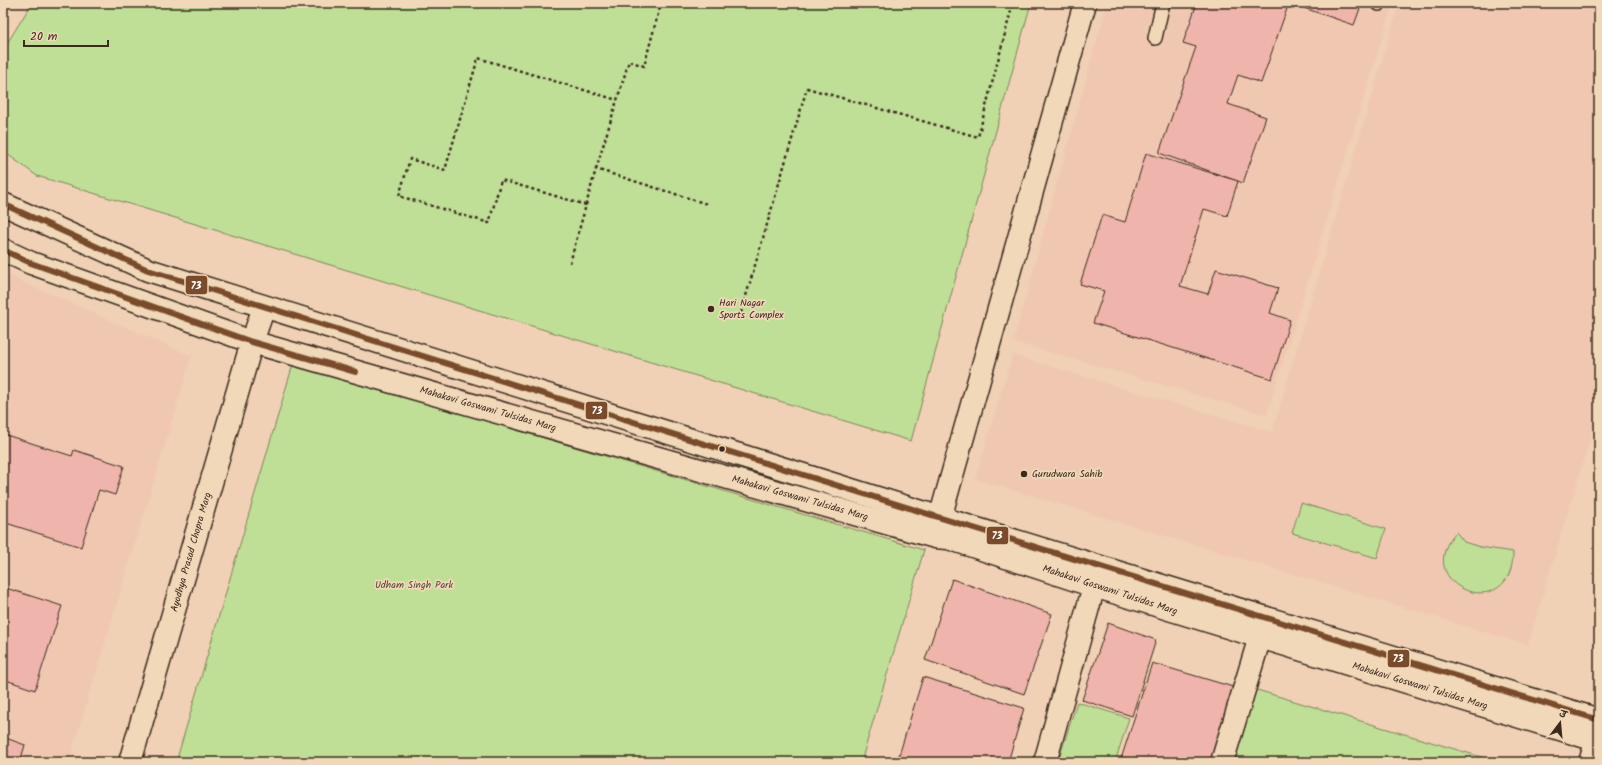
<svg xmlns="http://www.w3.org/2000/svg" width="1602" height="765" font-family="Kalam,'Playpen Sans Deva',sans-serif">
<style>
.built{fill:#f0c8b2}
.green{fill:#bfde96;stroke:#7d845a}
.building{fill:#efb4ab;stroke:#3b2a1e}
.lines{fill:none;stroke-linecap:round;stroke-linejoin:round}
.lane-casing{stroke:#3b2a1e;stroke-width:16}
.street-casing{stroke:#3b2a1e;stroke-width:25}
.secondary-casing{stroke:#3b2a1e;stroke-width:25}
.path{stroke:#3b2a1e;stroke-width:2.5;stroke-dasharray:3 3;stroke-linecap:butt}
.lane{stroke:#f0d8b8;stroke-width:13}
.street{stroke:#f0d8b8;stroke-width:22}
.secondary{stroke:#f0d8b8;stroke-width:22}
.bus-1-casing{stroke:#f0d8b8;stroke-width:9}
.bus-1{stroke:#7a4b2a;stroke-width:6}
.poi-dot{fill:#3b2a1e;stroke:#f0d8b8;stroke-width:1.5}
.labels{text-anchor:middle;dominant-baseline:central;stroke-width:3.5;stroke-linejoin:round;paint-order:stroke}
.poi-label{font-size:10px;fill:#3b2a1e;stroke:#f0d8b8;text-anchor:start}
.street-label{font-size:10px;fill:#3b2a1e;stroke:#f0d8b8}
.park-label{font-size:10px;fill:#4f4530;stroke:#f0d8b8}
.line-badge{stroke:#f0d8b8;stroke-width:1.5}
.badge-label{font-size:11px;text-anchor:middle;font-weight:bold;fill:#fff}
</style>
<rect width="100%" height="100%" fill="#f0d1b5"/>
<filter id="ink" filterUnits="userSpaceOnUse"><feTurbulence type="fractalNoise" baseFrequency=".025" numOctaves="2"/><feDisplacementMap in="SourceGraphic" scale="8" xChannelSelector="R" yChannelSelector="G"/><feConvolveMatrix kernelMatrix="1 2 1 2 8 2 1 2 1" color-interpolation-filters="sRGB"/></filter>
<g filter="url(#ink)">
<g class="built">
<polygon points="1107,3 1393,3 1267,415 1013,342"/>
<polygon points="1399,3 1599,3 1599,410 1528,645 975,479 1012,355 1272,432"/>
<polygon points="3,273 192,356 69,762 3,762"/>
</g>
<g class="green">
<polygon points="32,3 1031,3 911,441 37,176 3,151 3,50"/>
<polygon points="293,364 924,550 861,762 176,762"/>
<polygon points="1301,503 1386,529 1377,558 1292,533"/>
<path d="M1456,532L1464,542L1480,547L1513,552C1513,627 1408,586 1456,532Z"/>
<polygon points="1237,684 1498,762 1214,762"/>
<polygon points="1077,702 1129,718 1115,762 1058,762"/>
</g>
<g class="building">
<polygon points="1197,3 1289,3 1261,83 1238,75 1228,104 1266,117 1243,183 1159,153 1196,47 1183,43"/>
<polygon points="1289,3 1362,3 1354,25"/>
<polygon points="1146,153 1238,181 1227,216 1204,209 1180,286 1208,294 1216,269 1278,288 1270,313 1290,320 1272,379 1093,323 1104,291 1080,284 1102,215 1125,222"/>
<polygon points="3,434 72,456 74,450 124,466 115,495 99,490 81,547 3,522"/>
<polygon points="952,579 1052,614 1024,694 925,660"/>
<polygon points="3,587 62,606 35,690 3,679"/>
<polygon points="1108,623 1156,640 1132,716 1082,700"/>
<polygon points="1152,663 1233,687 1212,762 1120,762"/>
<polygon points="923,677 1024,708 1008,762 897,762"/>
<polygon points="3,737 25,745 20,762 3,762"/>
</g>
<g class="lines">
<defs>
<g id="lane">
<polyline points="1379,4 1379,3"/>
<polyline points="1155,38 1163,3"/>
</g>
<g id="street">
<polyline points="935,536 1085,3"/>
<polyline points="1045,762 1094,586"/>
<polyline points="1222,762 1260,637"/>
<polyline points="1590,762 1597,740"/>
</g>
<g id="secondary">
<polyline points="3,204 148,270 941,518 1599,720"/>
<polyline points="3,250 31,263 252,342 935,537 948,538 1094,586 1599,741"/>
<polyline points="130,762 252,342 264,307"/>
</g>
</defs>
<use href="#lane" class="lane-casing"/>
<use href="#street" class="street-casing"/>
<use href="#secondary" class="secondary-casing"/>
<g class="path">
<polyline points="596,169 629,61 644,66 661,3"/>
<polyline points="586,205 501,180 489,223 399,196 410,159 445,170 478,58 617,100"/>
<polyline points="570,263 596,169 707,204"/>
<polyline points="741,313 807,88 978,137 1013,3"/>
</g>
<use href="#lane" class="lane"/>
<use href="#street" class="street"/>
<use href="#secondary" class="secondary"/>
<defs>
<g id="bus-1">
<polyline points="3,204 148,270 941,518 1599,720"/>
<polyline points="3,250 31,263 252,342 356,372"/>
</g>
</defs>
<use href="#bus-1" class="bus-1-casing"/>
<use href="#bus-1" class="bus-1"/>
</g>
</g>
<g class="poi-dot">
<circle cx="711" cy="309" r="4"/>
<circle cx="722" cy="449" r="3.5"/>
<circle cx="1024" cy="474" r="4"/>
</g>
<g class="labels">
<g class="poi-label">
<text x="719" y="303">Hari Nagar<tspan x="719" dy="12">Sports Complex</tspan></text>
<text x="1032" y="474">Gurudwara Sahib</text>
</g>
<g class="street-label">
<text transform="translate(488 409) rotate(16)">Mahakavi Goswami Tulsidas Marg</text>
<text transform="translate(800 498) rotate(16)">Mahakavi Goswami Tulsidas Marg</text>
<text transform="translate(191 552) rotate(-74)">Ayodhya Prasad Chopra Marg</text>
<text transform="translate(1110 590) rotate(18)">Mahakavi Goswami Tulsidas Marg</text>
<text transform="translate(1420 686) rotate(17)">Mahakavi Goswami Tulsidas Marg</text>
</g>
<g class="park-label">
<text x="414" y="585">Udham Singh Park</text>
</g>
</g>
<g class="line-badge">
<rect x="185" y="275" width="23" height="20" rx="4" fill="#7a4b2a"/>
<rect x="585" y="401" width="23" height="19" rx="4" fill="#7a4b2a"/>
<rect x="986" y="526" width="23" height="19" rx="4" fill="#7a4b2a"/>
<rect x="1387" y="649" width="23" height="19" rx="4" fill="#7a4b2a"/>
</g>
<g class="badge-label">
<text x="196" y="289">73</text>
<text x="597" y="414">73</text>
<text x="997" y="539">73</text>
<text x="1398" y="662">73</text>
</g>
<rect width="1602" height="765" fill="none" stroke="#f0d8b8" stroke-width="16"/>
<rect x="8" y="8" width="1586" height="749" fill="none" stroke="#3b2a1e" stroke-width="1.5" filter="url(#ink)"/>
<g transform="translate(1560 723) rotate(16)" stroke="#f0d8b8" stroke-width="3" paint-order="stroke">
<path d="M0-3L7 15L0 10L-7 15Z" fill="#3b2a1e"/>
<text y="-6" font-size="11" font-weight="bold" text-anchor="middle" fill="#3b2a1e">उ</text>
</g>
<path d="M24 40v6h84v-6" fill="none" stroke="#3b2a1e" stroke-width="2"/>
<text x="30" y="40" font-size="12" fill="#3b2a1e" stroke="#f0d8b8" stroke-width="3" paint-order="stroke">20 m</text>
</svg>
